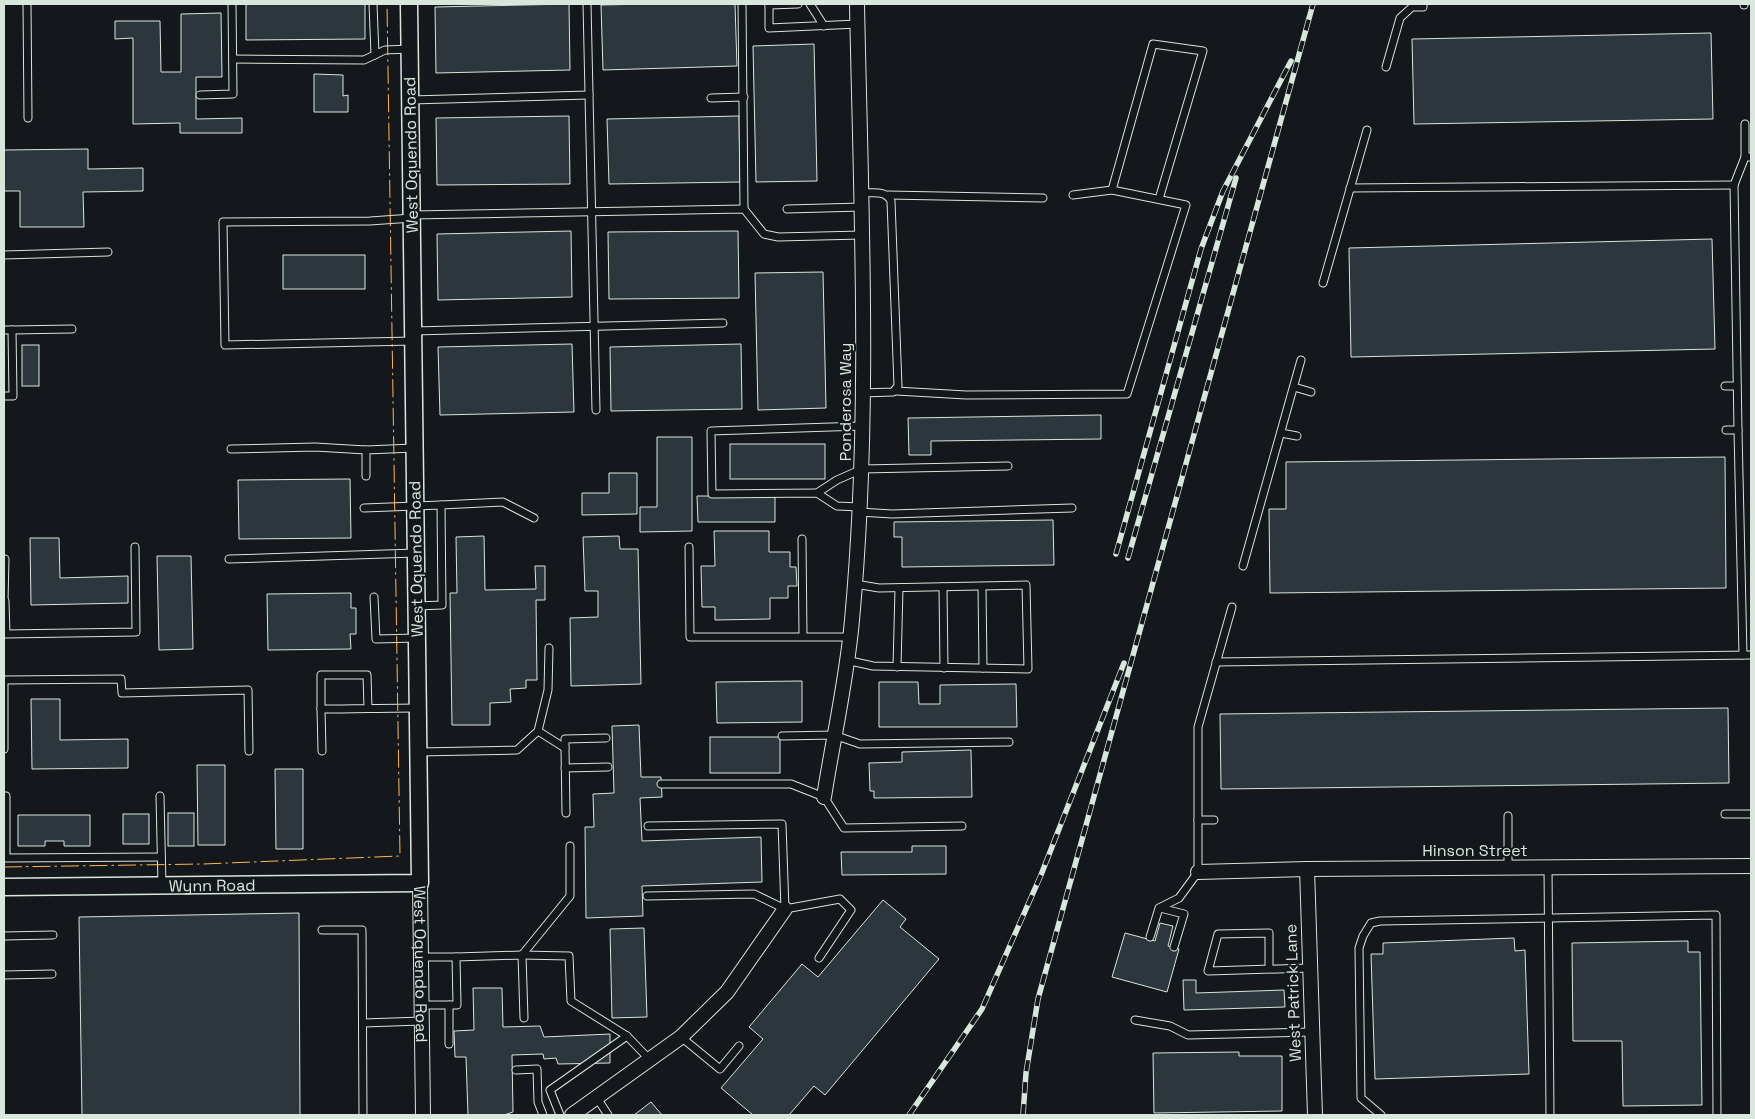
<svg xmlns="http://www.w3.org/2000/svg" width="1755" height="1119" font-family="'Space Grotesk',sans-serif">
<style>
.building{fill:#2c363c;stroke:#d8e6dc}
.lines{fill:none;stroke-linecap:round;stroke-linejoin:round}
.service-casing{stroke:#d8e6dc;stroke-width:9}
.minor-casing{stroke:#d8e6dc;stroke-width:16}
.tertiary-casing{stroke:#d8e6dc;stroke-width:19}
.service{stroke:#14181c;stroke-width:7}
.minor{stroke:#14181c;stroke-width:14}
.tertiary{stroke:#14181c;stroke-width:16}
.rail-casing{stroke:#d8e6dc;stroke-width:5.5}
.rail{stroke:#14181c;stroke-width:4;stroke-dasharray:11;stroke-linecap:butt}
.power{stroke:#ffb74d;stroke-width:1;stroke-dasharray:18 4 2.5 4;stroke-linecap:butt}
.labels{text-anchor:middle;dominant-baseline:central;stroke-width:4;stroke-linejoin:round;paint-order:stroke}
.street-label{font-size:16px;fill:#d8e6dc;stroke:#14181c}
</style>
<rect width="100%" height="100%" fill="#14181c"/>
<g class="building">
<polygon points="246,4 365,4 365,39 246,40"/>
<polygon points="569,4 570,70 436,73 435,7"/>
<polygon points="648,4 735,4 737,66 603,70 601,5"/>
<polygon points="221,13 222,77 196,77 196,119 242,118 242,133 180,133 180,123 133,124 133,38 115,39 115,21 160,21 161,72 181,72 181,14"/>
<polygon points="1711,33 1713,119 1414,124 1412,39"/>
<polygon points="814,44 817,181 756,182 753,46"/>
<polygon points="314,74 343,75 343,96 348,95 348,112 314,112"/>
<polygon points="569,116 570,184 437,185 436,118"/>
<polygon points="739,116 740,182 609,184 607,119"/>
<polygon points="88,149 88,169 143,168 143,191 83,192 84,227 20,227 20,191 4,191 4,150"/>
<polygon points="571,231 572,297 438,300 437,234"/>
<polygon points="738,231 739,298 609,299 608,232"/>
<polygon points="1712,239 1715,349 1351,357 1349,248"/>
<rect x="283" y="255" width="82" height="34"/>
<polygon points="823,272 826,408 758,410 755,273"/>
<polygon points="572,344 574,412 440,415 438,347"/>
<polygon points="741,344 742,409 611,411 610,347"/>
<rect x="22" y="345" width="17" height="41"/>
<polygon points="1101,415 1101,439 931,441 931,455 909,455 908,418"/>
<polygon points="657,437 692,437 692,531 640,532 640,507 657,507"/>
<rect x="730" y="444" width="95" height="35"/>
<polygon points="1725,457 1726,588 1270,593 1269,509 1286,509 1286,462"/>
<polygon points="609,473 637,473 637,514 582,515 582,493 609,493"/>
<polygon points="350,479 351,538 239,539 238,480"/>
<polygon points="697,496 775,496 775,522 698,522"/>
<polygon points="1053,520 1054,565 902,567 902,537 894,537 894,522"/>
<polygon points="714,531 769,531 769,552 790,552 790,567 796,567 797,586 788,586 788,598 770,598 770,619 715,620 715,607 702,607 701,566 715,566"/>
<polygon points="484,536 485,590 536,589 535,566 545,566 545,600 536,600 537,680 526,680 526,688 510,689 511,702 490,703 490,725 452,725 450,593 457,593 456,537"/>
<polygon points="619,536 620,549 638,549 641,684 571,686 570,618 598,617 598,591 585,591 583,537"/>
<polygon points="30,538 59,538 60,578 128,576 128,603 31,605"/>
<polygon points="157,556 191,556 193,649 159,650"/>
<polygon points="351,593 351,608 356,608 356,634 350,634 351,649 268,650 267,594"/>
<polygon points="802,681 802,722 717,723 716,682"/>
<polygon points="879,682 918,682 919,704 940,704 940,685 1016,684 1017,727 879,727"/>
<polygon points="31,699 60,699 60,740 128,739 128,768 32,769"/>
<polygon points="1728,708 1729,783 1221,789 1220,714"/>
<polygon points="639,725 641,777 661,777 662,797 640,798 642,841 761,837 762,882 642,886 643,916 586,918 585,827 594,827 593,794 614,793 612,726"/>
<rect x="710" y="737" width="70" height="36"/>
<polygon points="971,750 972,797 874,798 874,791 870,791 869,763 902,762 902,752"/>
<polygon points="197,765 225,765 225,845 198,845"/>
<polygon points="275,769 303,769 303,849 276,849"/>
<rect x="168" y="813" width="26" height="33"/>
<rect x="123" y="814" width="26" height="30"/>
<polygon points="18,815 90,815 90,846 64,846 64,841 45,841 45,846 18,846"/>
<polygon points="912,846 946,846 946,874 842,875 841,852 912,852"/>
<polygon points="883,900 906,919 900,927 939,959 825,1095 814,1086 789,1115 753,1115 721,1088 763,1039 749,1027 802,964 818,977"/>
<polygon points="299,913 300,1115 82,1115 79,917"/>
<polygon points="1160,923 1173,926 1168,946 1179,949 1167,992 1112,977 1125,933 1155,941"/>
<polygon points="644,928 647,1017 612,1018 610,929"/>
<polygon points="1514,938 1515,951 1525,950 1529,1074 1375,1079 1371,954 1383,954 1383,943"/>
<polygon points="1688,941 1688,952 1700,952 1702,1105 1623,1106 1622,1041 1573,1041 1572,943"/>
<polygon points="1183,980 1196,980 1196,993 1284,990 1285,1007 1184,1010"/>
<polygon points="473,988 502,988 503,1027 540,1026 544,1037 610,1034 610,1063 558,1064 556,1058 544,1059 543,1054 512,1055 513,1112 504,1115 468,1115 466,1057 455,1057 454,1031 474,1030"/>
<polygon points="1239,1052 1239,1056 1282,1056 1282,1111 1154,1113 1153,1053"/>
<polygon points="651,1102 662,1115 634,1115"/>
</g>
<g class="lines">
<defs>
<g id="service">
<polyline points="27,4 28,118"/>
<polyline points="373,4 375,55"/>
<polyline points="587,4 596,410"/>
<polyline points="742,4 744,209"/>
<polyline points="769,4 769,28 858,24"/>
<polyline points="810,4 824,26"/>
<polyline points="1744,4 1744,5"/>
<polyline points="769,5 798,4"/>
<polyline points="233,59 364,60 385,50 410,49"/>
<polyline points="1386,67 1400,18 1412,7 1423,7 1423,4"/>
<polyline points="200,95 233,94 232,4"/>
<polyline points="711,98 744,97"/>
<polyline points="411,100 589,95"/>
<polyline points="1745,124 1745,157 1751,157"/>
<polyline points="1350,188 1734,185"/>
<polyline points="1112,190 1153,44 1203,51 1159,199"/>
<path d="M862,193C874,193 885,190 891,201L898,386L893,392L862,393"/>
<polyline points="888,195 1043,198"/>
<polyline points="787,209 862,207"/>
<polyline points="412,215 744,209 764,234 778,237 862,235"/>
<polyline points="412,218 370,221 223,222 225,345 413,341"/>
<polyline points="4,255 108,252"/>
<polyline points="1323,283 1367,130"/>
<polyline points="4,330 12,330 13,396 4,396"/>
<polyline points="12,330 72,329"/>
<polyline points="414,331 723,323"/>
<polyline points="1725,386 1737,386"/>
<polyline points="1294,387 1311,392"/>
<polyline points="896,391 966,395 1127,394 1186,205 1112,190 1073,195"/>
<polyline points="1726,430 1738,430 1743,655"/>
<polyline points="1738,430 1734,185 1745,157"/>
<polyline points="1281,433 1297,436"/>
<polyline points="231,449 315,447 366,450"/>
<polyline points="366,476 366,450 414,448"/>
<polyline points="817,493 837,480 862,469 1008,466"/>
<polyline points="441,505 503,502 534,518"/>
<polyline points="860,507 837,506 817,493 712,494 711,431 862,426"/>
<polyline points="364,508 441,505 442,605 417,606"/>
<polyline points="859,512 892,514 1072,508"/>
<polyline points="802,539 803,635"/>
<polyline points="689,547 690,637 850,637"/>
<polyline points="229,559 416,553"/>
<polyline points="1243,566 1301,360"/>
<polyline points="943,587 944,668"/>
<polyline points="982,587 983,668"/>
<polyline points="374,597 376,639 417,638"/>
<polyline points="4,601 5,559"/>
<polyline points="5,601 6,634 136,632 135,547"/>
<polyline points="846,660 873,666 1028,669 1026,585 879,588 855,584"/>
<polyline points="1216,662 1751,655"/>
<polyline points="897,667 899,588"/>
<polyline points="4,680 4,749"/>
<polyline points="5,680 121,679 122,693 248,690 249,751"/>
<path d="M368,708L367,675H321V709C353,709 386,708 418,708"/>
<polyline points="321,709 322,751"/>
<polyline points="538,731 565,748 566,813"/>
<polyline points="782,736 834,735 860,744 1009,742"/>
<polyline points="565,748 565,739 606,738"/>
<polyline points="419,752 517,750 538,731 548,690 549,648"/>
<polyline points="565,768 608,767"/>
<polyline points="661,784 791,784 824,797 844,828 962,826"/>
<polyline points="4,796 6,796 6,858 161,857"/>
<polyline points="160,796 162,885"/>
<polyline points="1725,814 1751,814"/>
<polyline points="1508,816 1508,868"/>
<polyline points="1198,820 1198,727 1232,607"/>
<polyline points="648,826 782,824 785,909"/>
<polyline points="1548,867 1550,1115"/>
<polyline points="647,896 754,894 785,909 840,899 851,910 819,958"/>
<polyline points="1160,908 1184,914 1174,947"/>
<polyline points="322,930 362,930 363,1115"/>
<polyline points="4,936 53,935"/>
<polyline points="1150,937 1159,908 1179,898 1198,872 1198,820 1214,820"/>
<polyline points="522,955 569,956 571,1001 627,1036"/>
<polyline points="522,955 570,896 570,846"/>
<polyline points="421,957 456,957"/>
<polyline points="1269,969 1269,933 1218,934 1208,971 1310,968"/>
<polyline points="4,975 52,974"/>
<polyline points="422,1005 457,1005 456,957 522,955 524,1018"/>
<polyline points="1135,1020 1170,1026 1188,1035 1312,1032"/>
<polyline points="363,1023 422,1021"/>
<polyline points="681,1037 720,1069 739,1046"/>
<polyline points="449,1044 449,1005"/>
<polyline points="516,1070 537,1069 538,1102 543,1115"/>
<polyline points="597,1098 608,1115"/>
<polyline points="560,1115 550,1090 627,1036 650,1060"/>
<polyline points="1381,1115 1361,1098 1359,948 1363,936 1371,923 1380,921 1716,915 1717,1115"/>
</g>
<g id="minor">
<path d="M824,797C833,739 847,679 852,620C871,415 861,209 857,4"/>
<polyline points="1307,869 1315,1115"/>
<polyline points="1198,872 1307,869 1751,866"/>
<path id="s1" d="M420,883L423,1115"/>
<polyline points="572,1115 681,1037 727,992 785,909"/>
</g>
<g id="tertiary">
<path id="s2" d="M4,887L420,883L409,4"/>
</g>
</defs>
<use href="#service" class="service-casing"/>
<use href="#minor" class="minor-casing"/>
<use href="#tertiary" class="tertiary-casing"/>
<use href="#service" class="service"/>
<use href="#minor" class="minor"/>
<use href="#tertiary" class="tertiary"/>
<defs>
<g id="rail">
<polyline points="1116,554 1201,249 1223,191 1291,61"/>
<polyline points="1128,558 1236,178"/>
<polyline points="909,1115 982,1009 1041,875 1124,663"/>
<polyline points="1023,1115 1026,1073 1038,999 1313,4"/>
</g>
</defs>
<use href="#rail" class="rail-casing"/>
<use href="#rail" class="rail"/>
<polyline class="power" points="4,867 203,864 400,856 387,4"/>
</g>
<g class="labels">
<g class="street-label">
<text transform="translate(411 155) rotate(-91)">West Oquendo Road</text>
<text transform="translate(845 402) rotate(-90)">Ponderosa Way</text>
<text transform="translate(416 559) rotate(-91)">West Oquendo Road</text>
<text x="1475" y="850">Hinson Street</text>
<text stroke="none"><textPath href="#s2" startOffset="208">Wynn Road</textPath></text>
<text stroke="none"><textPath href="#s1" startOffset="81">West Oquendo Road</textPath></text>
<text transform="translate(1293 993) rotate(-92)">West Patrick Lane</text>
</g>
</g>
<rect width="1755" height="1119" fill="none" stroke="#d8e6dc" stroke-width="10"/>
</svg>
